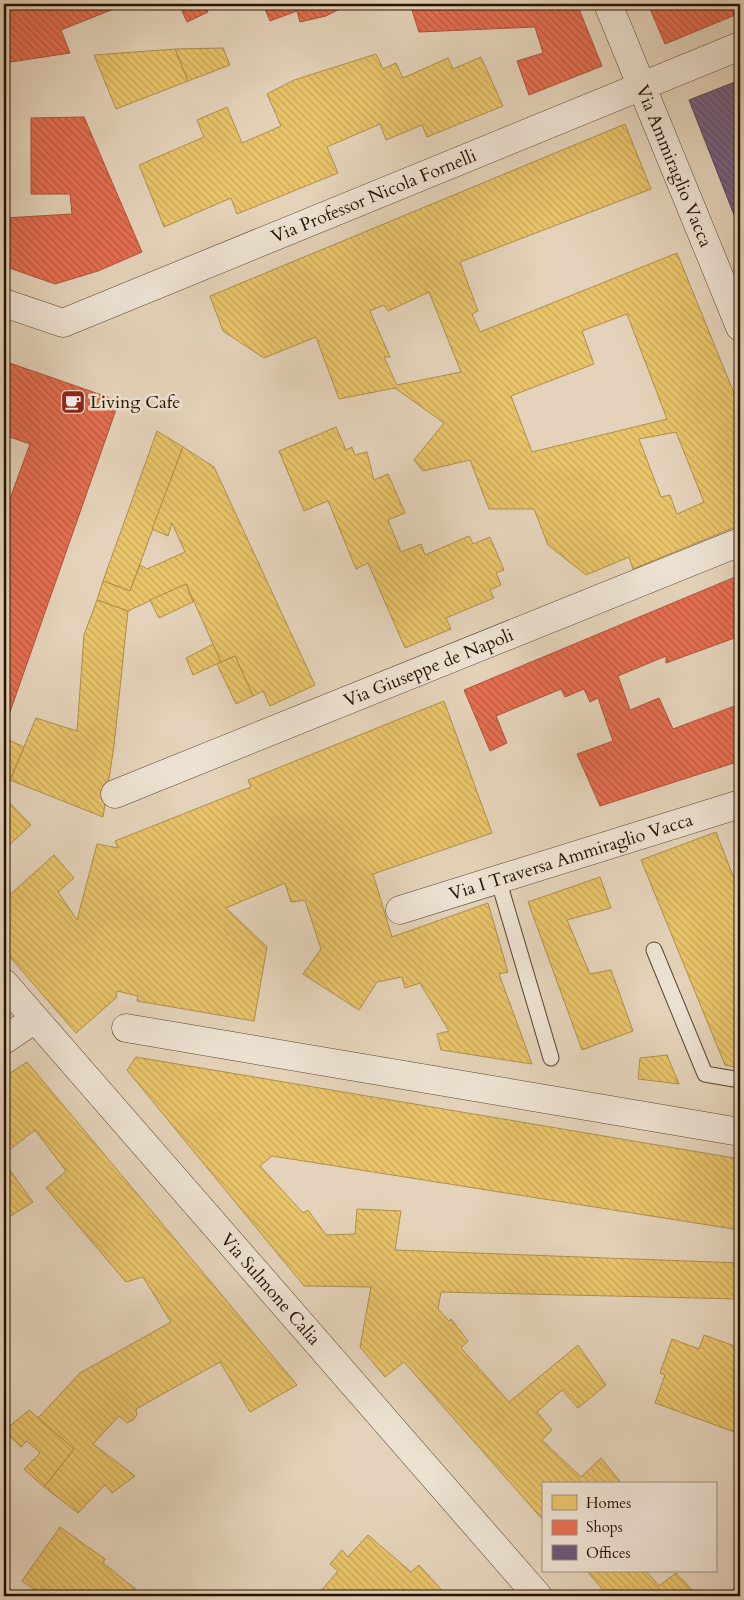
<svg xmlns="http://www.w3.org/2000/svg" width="744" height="1600" font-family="Cardo,serif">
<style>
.homes{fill:url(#homes-back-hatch);stroke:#ae8f4a;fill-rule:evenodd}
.shops{fill:url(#shops-back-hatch);stroke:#ad5339}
.offices{fill:url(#offices-back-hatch);stroke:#584455}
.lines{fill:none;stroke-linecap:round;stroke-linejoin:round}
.service-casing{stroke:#56422e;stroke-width:17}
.minor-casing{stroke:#56422e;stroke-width:29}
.tertiary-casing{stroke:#56422e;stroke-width:29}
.service{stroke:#ede2d2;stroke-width:15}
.minor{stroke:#ede2d2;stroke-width:28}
.tertiary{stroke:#ede2d2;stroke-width:28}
.labels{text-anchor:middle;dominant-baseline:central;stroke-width:5;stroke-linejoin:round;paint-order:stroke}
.street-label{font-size:18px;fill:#261200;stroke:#ede2d2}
.poi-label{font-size:18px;fill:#261200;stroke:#ede2d2;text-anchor:start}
</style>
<defs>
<pattern id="homes-back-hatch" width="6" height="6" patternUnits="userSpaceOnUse" patternTransform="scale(1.25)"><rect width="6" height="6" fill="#e9c46a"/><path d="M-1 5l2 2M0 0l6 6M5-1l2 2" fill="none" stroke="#c8a75a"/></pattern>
<pattern id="shops-back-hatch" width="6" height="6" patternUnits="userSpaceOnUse" patternTransform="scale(1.25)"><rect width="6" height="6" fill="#e76f51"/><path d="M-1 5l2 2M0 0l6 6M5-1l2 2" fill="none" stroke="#bb5a41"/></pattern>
<pattern id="offices-back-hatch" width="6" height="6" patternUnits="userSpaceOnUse" patternTransform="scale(1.25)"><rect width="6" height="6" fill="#6d597a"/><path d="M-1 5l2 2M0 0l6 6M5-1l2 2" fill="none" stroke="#817188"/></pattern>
</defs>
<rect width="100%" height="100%" fill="#e4d3ba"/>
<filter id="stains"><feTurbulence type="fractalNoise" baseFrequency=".004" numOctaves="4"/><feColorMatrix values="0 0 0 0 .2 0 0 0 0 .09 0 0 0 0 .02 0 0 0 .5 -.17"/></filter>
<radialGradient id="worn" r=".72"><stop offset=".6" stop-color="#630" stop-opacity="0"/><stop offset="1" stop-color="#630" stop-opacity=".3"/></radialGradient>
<g class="homes">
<polygon points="223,48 230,65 188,81 175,49"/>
<polygon points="175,49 188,81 116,109 94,55"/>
<polygon points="376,54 383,69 396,63 403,78 448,58 453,69 481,57 503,106 427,137 422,125 386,140 380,124 327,147 338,173 237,214 231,198 164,227 139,165 204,137 197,120 227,107 242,143 281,126 267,94 294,80"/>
<path d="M625,124L651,189L460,262L478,311L472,314L480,332L677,253L740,408V525L633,569L629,557L586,575L548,545L534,509H489L470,460L423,471L414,460L444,423L395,388L339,399L316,337L264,358L223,331L210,296ZM429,292L461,372L397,385L384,357H390L370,311L384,305L388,311ZM627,314L667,419L532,452L511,396L594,364L582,331ZM676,432L704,502L677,514L670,495L661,497L639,439Z"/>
<polygon points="336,427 346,450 352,447 355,455 367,452 374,480 388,474 405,513 388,520 401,552 421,544 425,555 469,536 473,544 490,537 504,570 496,573 501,585 490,590 494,598 446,618 451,629 405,648 368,563 356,569 328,501 304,511 279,451"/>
<polygon points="157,431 183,447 130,591 103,581"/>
<polygon points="183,447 214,467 315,685 270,706 263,691 253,696 235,656 221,662 186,584 128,611 97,600 103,581 130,591 140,565 147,569 185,552 172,523 168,536 152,529"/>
<polygon points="186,584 193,602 159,618 150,600"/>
<polygon points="97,600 128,611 114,746 103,817 10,780 36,718 77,731 84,635"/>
<polygon points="213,644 221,662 193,675 186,658"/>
<polygon points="235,656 253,696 236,704 217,664"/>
<polygon points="444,701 492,833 373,874 392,937 488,903 508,972 499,974 532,1064 441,1050 437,1034 449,1031 420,983 405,988 402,977 377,982 359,1010 303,974 321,949 305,900 291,902 285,883 226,908 267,947 254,1021 137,1001 138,996 117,991 116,998 76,1033 4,950 4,900 54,855 74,878 58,892 77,920 97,844 118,848 115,841 251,787 248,780"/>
<polygon points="4,738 24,747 10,780 4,777"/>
<polygon points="4,797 31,825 4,850"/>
<polygon points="716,832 740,894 740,1068 725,1065 641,860"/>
<polygon points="600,877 611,908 567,920 590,974 611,970 633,1031 582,1050 528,902"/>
<polygon points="667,1055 679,1084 638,1079 640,1058"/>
<polygon points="136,1057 740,1159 740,1230 272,1156 260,1166 303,1213 308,1210 326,1235 355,1234 357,1209 401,1211 395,1250 740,1263 740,1299 441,1292 438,1309 449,1321 451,1319 468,1341 461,1348 509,1402 578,1345 606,1385 578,1408 562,1390 537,1412 552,1430 542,1440 581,1477 601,1458 622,1484 543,1484 543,1520 404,1362 385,1377 360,1347 371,1287 304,1286 127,1070"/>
<polygon points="27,1062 297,1385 250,1412 220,1362 136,1409 137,1415 133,1420 127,1423 119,1416 93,1444 135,1476 112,1493 105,1485 78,1513 44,1487 74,1449 38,1418 80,1373 171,1322 143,1277 126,1282 46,1188 66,1171 35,1130 4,1154 4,1077"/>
<polygon points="4,1162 33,1202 4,1220"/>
<polygon points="704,1335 740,1348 737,1357 740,1359 740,1434 655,1403 665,1375 660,1373 672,1339 699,1349"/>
<polygon points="29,1410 74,1449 44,1487 24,1469 40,1453 27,1441 21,1447 4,1431"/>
<polygon points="60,1527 105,1559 103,1563 144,1596 39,1596 41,1594 22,1581"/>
<polygon points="368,1535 411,1572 419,1565 447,1596 324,1596 320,1592 338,1571 330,1564 342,1550 348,1557"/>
<polygon points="587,1571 646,1571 659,1586 676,1573 698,1596 595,1596 603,1590"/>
</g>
<g class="shops">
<polygon points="4,4 126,4 61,30 70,53 4,63"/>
<polygon points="179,4 205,4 208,12 187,22"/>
<polygon points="263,4 347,4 347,5 326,16 300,22 297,11 270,21"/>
<polygon points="410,4 577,4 602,66 529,95 517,61 543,53 535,27 419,32"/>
<polygon points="648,4 740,4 740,13 665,44"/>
<polygon points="84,117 142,252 98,271 55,284 4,266 4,218 72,214 70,194 31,194 31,118"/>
<polygon points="4,361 119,401 4,729 4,515 30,444 4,435"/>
<polygon points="740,575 740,636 666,663 666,656 618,676 630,710 659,698 673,729 740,704 740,761 600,806 577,754 613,741 598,698 590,702 584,689 565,697 561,689 496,716 507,743 490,751 464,690"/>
</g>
<polygon class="offices" points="740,80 740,230 689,100"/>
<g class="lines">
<defs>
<g id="service">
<polyline points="498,879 551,1058"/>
<polyline points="654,950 705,1074 740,1080"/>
</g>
<g id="minor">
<path id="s1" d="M115,794L740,542"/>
<path id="s2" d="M400,910L740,804"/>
<path id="s3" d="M4,983L538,1596"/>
<polyline points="126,1028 740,1132"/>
<polyline points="4,1040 35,1019"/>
</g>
<g id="tertiary">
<path id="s4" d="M608,4L740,327"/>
<path id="s5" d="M4,303L63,323L740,46"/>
</g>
</defs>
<use href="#service" class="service-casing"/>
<use href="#minor" class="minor-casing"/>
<use href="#tertiary" class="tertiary-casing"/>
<use href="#service" class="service"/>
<use href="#minor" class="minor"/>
<use href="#tertiary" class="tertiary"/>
</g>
<defs>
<symbol id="cafe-square" viewBox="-11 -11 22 22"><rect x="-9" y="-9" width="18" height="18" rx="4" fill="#8f2418" stroke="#ede2d2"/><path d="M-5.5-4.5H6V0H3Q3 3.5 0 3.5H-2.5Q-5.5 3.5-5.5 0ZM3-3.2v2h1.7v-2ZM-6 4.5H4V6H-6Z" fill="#fff"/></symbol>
</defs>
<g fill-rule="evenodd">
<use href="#cafe-square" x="59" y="388" width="28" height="28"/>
</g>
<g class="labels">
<g class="street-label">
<text stroke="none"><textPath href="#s4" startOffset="175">Via Ammiraglio Vacca</textPath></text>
<text stroke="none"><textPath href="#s5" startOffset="398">Via Professor Nicola Fornelli</textPath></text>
<text stroke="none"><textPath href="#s1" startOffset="338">Via Giuseppe de Napoli</textPath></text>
<text stroke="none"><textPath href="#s2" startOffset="179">Via I Traversa Ammiraglio Vacca</textPath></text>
<text stroke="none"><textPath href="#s3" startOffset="406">Via Sulmone Calia</textPath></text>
</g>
<g class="poi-label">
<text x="90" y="402">Living Cafe</text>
</g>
</g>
<rect width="744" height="1600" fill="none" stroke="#e4d3ba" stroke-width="20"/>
<rect x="5" y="5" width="734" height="1590" fill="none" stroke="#261200" stroke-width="2.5"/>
<rect x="10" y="10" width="724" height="1580" fill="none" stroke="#261200"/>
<rect x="542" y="1482" width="175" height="90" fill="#ede2d2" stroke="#9d8f7e"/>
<rect x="552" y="1495" width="25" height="15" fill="#e9c46a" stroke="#9d8f7e"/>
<text x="586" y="1508" font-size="15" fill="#261200">Homes</text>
<rect x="552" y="1520" width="25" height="15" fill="#e76f51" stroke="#9d8f7e"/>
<text x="586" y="1532" font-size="15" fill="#261200">Shops</text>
<rect x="552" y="1545" width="25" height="15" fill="#6d597a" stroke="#9d8f7e"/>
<text x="586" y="1558" font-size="15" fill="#261200">Offices</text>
<rect width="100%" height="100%" filter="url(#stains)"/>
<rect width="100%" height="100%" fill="url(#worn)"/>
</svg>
